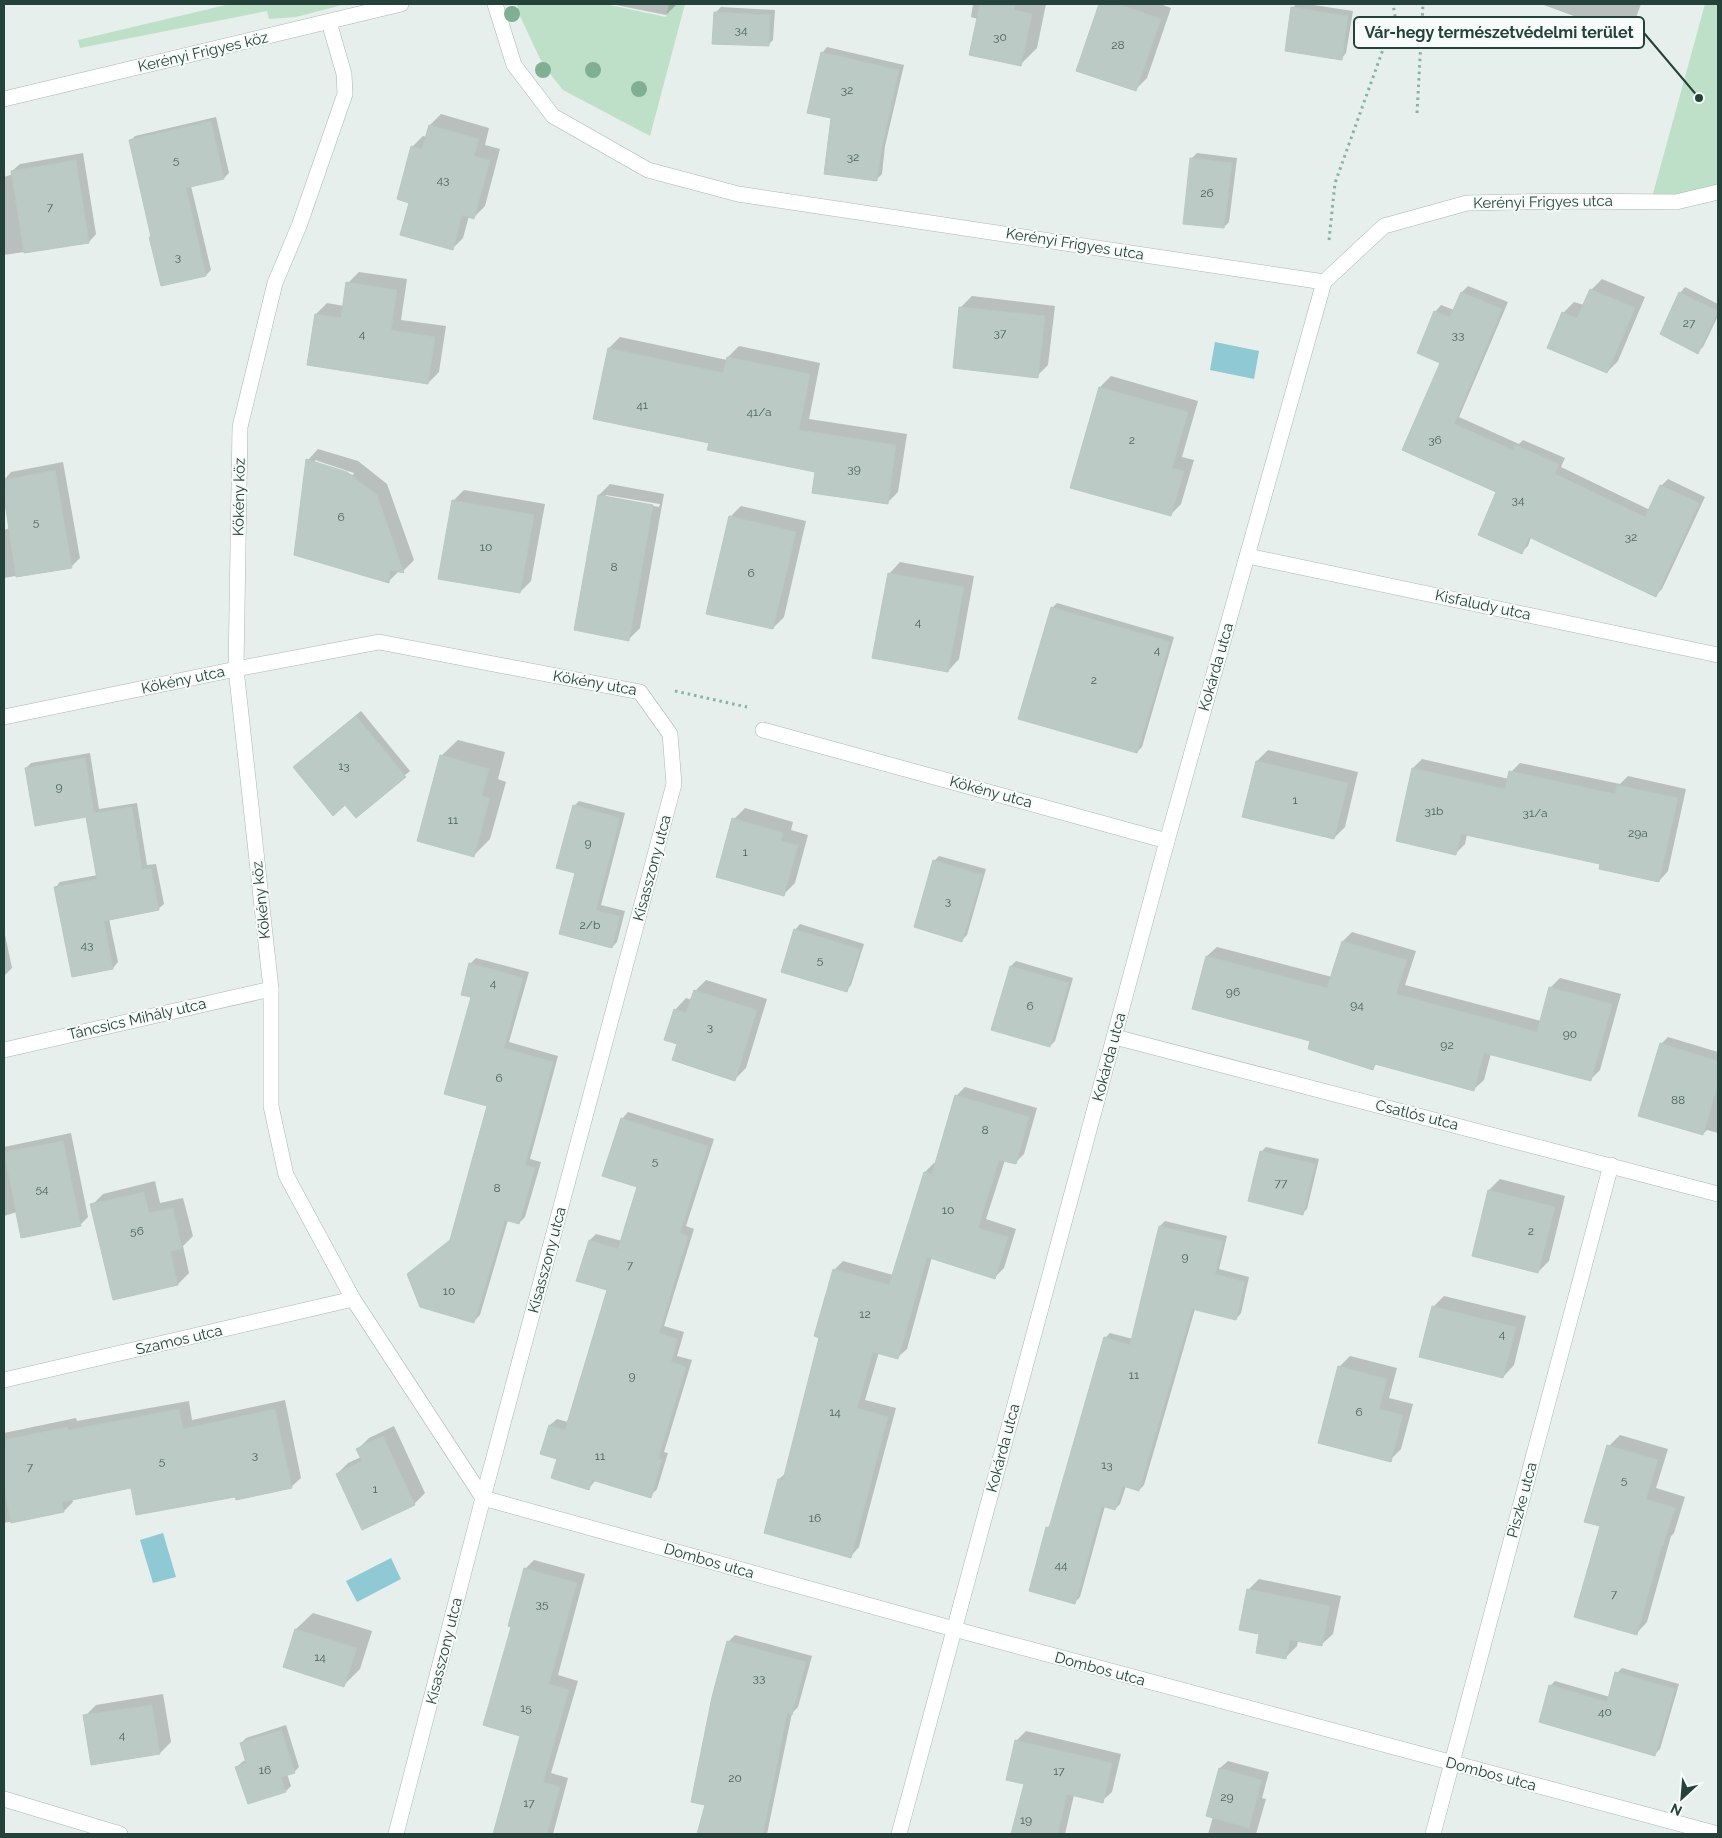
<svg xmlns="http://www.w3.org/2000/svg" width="1722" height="1838" font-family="Raleway,sans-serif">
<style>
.green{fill:#bfe0c8}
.water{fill:#8ec9d4}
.shadow{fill:#0003;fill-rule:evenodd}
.building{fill:#bbcac4;stroke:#b8c9c2}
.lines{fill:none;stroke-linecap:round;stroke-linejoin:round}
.minor-casing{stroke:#a8b8b2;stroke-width:16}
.path{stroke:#86b3a5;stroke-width:3;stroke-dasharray:2.5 4;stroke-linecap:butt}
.minor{stroke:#fff;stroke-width:15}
.tree{fill:#80af93}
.labels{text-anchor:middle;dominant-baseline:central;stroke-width:4;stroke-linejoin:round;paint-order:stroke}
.number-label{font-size:12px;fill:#4a645c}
.street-label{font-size:15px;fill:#24423a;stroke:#f7fbf9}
.leader{fill:none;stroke:#24423a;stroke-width:2}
.callout-dot{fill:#24423a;stroke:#f7fbf9;stroke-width:2}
.callout{fill:#f7fbf9;stroke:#24423a;stroke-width:2}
.callout-label{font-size:16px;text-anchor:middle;font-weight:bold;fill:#24423a}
</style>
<rect width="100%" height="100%" fill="#e6efeb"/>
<g class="green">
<polygon points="230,4 346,4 296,17 269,19 267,11 80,48 78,40"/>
<polygon points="517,4 605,4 666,17 669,4 685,4 650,136 563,90 543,65 519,14"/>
<polygon points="1705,4 1718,4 1718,192 1651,201"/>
</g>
<g class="water">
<polygon points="1215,342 1259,351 1254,379 1210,370"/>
<polygon points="163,1533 176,1577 153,1583 140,1540"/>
<polygon points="391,1558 401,1579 357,1602 346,1581"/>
</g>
<g class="shadow">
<polygon points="611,4 677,4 666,15"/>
<polygon points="973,4 1046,4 1037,48 1021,64 978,19 971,17"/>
<polygon points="1100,4 1160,4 1171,8 1147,78 1136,89 1078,70"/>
<polygon points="1296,4 1307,4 1353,11 1346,53 1341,59 1293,8"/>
<polygon points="1541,4 1641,4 1634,23 1623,34"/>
<polygon points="721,7 775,10 773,40 768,45 715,13"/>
<polygon points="827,47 904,65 885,146 882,174 877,179 833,118 822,53"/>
<polygon points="441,114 489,128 485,145 500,149 485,206 474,217 469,216 463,238 452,249 410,202 412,147 423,136 427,137 430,125"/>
<polygon points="216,117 229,173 224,178 191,186 211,270 206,275 161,285 152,236 130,141 135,136"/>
<polygon points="83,153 96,234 89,242 4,255 4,177 13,174 12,171 20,164"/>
<polygon points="1197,153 1237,158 1229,222 1224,227 1192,158"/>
<polygon points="359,272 407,279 401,320 446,326 439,372 428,383 316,314 327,303 344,306 348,283"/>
<polygon points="1602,279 1645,297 1618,361 1607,372 1563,313 1574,302 1584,305 1591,290"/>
<polygon points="1468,286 1508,302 1459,417 1519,444 1523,440 1565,458 1561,467 1650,510 1661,486 1668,479 1705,497 1662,589 1655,596 1531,537 1528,546 1521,552 1498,491 1403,449 1442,362 1435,312 1441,305 1454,310 1462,292"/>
<polygon points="1685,287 1718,304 1718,316 1703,347 1697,352 1680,293"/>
<polygon points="972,296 1055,306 1048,365 1037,376 961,307"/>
<polygon points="620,337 727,360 728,357 739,346 820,363 809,419 907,434 898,492 887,503 817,471 710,442 609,348"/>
<polygon points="1111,376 1198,401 1182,457 1194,460 1181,504 1170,515 1100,387"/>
<path d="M318,449L358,461L387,484L414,560L403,571H399L389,581L308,460ZM315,460L354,473L353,475L315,463Z"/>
<polygon points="63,462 80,558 72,566 4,578 4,530 10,528 4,480 11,472"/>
<path d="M610,484L664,494L640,628L629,639L599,495ZM606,495L660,504L659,507L606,497Z"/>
<polygon points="464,490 545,504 531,581 520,592 453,501"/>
<polygon points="741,506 806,521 784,617 773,628 730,517"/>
<polygon points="900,562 974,576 959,659 948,671 889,574"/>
<polygon points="1057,603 1174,637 1142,747 1137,752 1052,608"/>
<polygon points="361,711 410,771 356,817 346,804 299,762"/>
<polygon points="458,740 505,752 498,779 506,782 490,839 474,855 441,756"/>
<polygon points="1268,750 1358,772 1345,827 1334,838 1257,761"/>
<polygon points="90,753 99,809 137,803 147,865 156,864 164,904 158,909 109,919 118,962 113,968 55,888 60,882 98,875 87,816 26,768 31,763"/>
<polygon points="1422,759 1509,779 1511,772 1520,763 1620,784 1628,776 1686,789 1668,871 1659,881 1602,863 1467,834 1465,844 1456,853 1413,768"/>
<polygon points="579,801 625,813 601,905 625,911 617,942 612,947 576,872 574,806"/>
<polygon points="745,808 793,822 791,830 808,835 795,883 784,894 734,819"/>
<polygon points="939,856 986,869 967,935 962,940 934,861"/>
<polygon points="800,924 864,944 851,985 846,991 795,930"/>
<polygon points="4,930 12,968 4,976"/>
<polygon points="1352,932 1416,951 1405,985 1541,1021 1550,988 1560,978 1621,994 1600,1070 1591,1079 1491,1053 1484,1080 1474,1089 1377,1063 1373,1068 1312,1040 1194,1008 1207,956 1217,947 1332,977 1343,941"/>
<polygon points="476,958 529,972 509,1042 558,1056 530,1159 541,1162 525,1217 519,1223 508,1220 480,1315 474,1321 452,1239 489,1105 470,964"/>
<polygon points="1016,961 1073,978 1055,1041 1050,1046 1011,966"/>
<polygon points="706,980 767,999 746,1068 735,1079 678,1044 675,1010 686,998 692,1000 695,991"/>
<polygon points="1668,1037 1718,1052 1718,1133 1707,1130 1703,1134 1661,1044"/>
<polygon points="965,1087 1037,1108 1024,1154 1015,1163 1005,1160 986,1219 1016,1229 1004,1268 995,1277 932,1257 907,1349 898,1357 879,1352 865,1400 896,1408 859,1547 851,1556 779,1479 786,1473 821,1337 834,1270 843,1261 893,1275 925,1172 934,1163 936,1164 956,1096"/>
<polygon points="628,1112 714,1139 686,1226 694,1229 664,1326 684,1332 677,1356 692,1360 664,1452 668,1453 657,1489 650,1496 596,1480 589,1488 558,1458 542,1453 550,1425 557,1419 568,1422 608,1289 590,1240 596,1234 622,1241 639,1186 622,1119"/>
<polygon points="71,1133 88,1217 80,1225 17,1212 4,1216 4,1147"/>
<polygon points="1266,1147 1319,1159 1307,1209 1302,1214 1261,1152"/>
<polygon points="1500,1179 1565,1196 1549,1261 1538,1272 1489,1190"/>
<polygon points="155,1181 160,1203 183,1198 193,1236 183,1246 189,1273 178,1284 114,1299 92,1205 103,1194"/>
<polygon points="1165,1221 1227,1236 1219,1269 1249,1277 1241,1313 1236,1319 1195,1309 1144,1485 1139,1490 1126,1486 1120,1504 1115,1509 1105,1506 1080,1597 1075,1602 1047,1528 1052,1523 1105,1338 1110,1333 1133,1339 1160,1226"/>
<polygon points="1444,1296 1526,1316 1514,1365 1503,1377 1433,1307"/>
<polygon points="1350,1356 1397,1368 1389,1398 1413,1404 1401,1449 1390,1460 1339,1367"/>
<polygon points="285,1400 301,1478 291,1487 236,1495 132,1487 72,1499 73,1502 64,1511 4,1523 4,1433 76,1418 77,1421 189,1401 192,1420"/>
<polygon points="394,1426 425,1493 414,1504 337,1474 348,1463 361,1457 358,1449 369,1438"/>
<polygon points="1620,1435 1668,1449 1656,1488 1685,1497 1674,1533 1671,1536 1647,1622 1636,1634 1601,1526 1609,1446"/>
<polygon points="534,1560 585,1574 558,1675 578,1681 551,1773 568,1778 553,1834 503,1834 495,1832 521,1735 512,1626 525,1569"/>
<polygon points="1259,1579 1341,1596 1333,1634 1321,1645 1298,1640 1297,1646 1286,1657 1261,1633 1248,1590"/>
<polygon points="313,1613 372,1631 360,1669 344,1685 284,1666 296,1629"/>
<polygon points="735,1635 812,1656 798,1707 792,1713 767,1834 698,1834 706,1804 728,1642"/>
<polygon points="1622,1668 1679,1684 1660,1749 1655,1754 1550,1686 1555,1681 1610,1697 1617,1673"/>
<polygon points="163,1694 171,1742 160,1753 85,1716 96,1705"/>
<polygon points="286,1725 299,1767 294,1772 287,1774 291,1786 286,1791 249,1802 237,1767 242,1762 246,1760 241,1743 246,1738"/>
<polygon points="1026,1731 1121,1754 1112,1792 1102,1801 1074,1795 1065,1834 1012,1834 1025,1783 1016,1741"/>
<polygon points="1228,1761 1269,1772 1262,1798 1266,1799 1256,1834 1208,1834 1213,1817 1220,1768"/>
</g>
<g class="building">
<polygon points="980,4 1015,4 1014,10 1032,14 1021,66 969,55"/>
<polygon points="1099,4 1118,4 1161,19 1136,91 1076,71"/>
<polygon points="1291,7 1348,16 1342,60 1285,51"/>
<polygon points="714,12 770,15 769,46 712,44"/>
<polygon points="821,52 899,70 881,152 877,181 824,174 831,118 807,113"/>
<polygon points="211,121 224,179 186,188 206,276 161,286 149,237 151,237 129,140"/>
<polygon points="429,125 479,139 474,156 490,160 474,219 462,215 453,250 400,235 409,203 397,199 411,146 422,149"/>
<polygon points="1190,158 1232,163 1224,228 1183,224"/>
<polygon points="76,160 89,243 24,253 11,171"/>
<polygon points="346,282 397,290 391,330 435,337 428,384 307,365 315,314 341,318"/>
<polygon points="1590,289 1635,308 1607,373 1547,348 1562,312 1577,318"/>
<polygon points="1461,292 1502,309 1454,424 1513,450 1515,445 1559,464 1555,474 1645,517 1660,485 1699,503 1656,597 1529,537 1522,554 1478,535 1496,492 1402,450 1440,363 1417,353 1434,311 1450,317"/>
<polygon points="1679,292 1718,311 1698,354 1660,334"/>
<polygon points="959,307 1045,316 1038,378 953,368"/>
<polygon points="608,348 723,373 727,357 810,374 799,430 896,445 888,504 812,493 815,472 707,450 709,443 593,419"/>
<polygon points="1099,387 1188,412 1172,468 1184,471 1171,516 1070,488"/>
<polygon points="306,459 347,472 377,495 404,573 390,570 389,583 294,555"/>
<polygon points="55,470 72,568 16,577 4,496 4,480"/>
<polygon points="598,495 653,505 629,641 574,630"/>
<polygon points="452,500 534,515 520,593 438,579"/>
<polygon points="729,516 796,532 773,629 706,614"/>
<polygon points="888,573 964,587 948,672 872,658"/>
<polygon points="1051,607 1170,642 1137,753 1018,719"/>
<polygon points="356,716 406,777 356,818 345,805 333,816 293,767"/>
<polygon points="440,755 489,769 482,796 490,798 474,857 417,841"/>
<polygon points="85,758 94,813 132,807 142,870 151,868 159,910 104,921 113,969 72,977 54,887 97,879 86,817 35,826 25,768"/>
<polygon points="1256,761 1348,783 1334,839 1242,817"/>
<polygon points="1412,768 1505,789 1509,771 1615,794 1617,785 1678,798 1659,882 1599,869 1600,864 1461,834 1456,855 1396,841"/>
<polygon points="573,805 620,818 596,910 620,916 612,948 559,934 575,873 556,868"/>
<polygon points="732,818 783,833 781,841 798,845 784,896 716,877"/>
<polygon points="933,860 982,875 962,942 914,927"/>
<polygon points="794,929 860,949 847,992 781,972"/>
<polygon points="1342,941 1407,960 1396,994 1537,1032 1549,987 1612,1004 1591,1081 1484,1053 1474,1091 1375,1064 1373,1070 1308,1049 1310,1041 1192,1009 1206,956 1327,988"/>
<polygon points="469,963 523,978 504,1048 553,1062 525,1165 535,1168 519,1224 505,1220 474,1323 420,1307 407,1274 450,1240 487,1106 444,1094 471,997 461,995"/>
<polygon points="1010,966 1069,983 1050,1047 991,1030"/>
<polygon points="694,990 757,1010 735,1081 672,1060 677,1044 664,1040 674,1009 686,1013"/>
<polygon points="1660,1043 1718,1061 1718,1084 1703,1135 1638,1116"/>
<polygon points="955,1095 1029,1117 1016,1164 999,1160 978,1228 1008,1237 995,1279 927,1257 898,1359 873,1352 857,1408 888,1417 851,1558 764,1533 778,1479 783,1480 819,1338 814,1336 833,1269 889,1285 924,1172 932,1174"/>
<polygon points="621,1118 708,1146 680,1233 688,1236 659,1333 678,1339 671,1362 686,1367 658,1459 662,1460 651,1498 592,1480 589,1490 551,1478 557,1459 540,1454 549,1425 565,1430 607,1290 576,1281 589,1240 618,1249 637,1187 602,1176"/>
<polygon points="63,1141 81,1226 21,1238 4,1152"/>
<polygon points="1260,1151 1315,1164 1303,1215 1248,1201"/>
<polygon points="1488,1190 1555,1207 1538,1273 1472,1256"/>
<polygon points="144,1192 149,1213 173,1208 182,1249 170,1251 178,1285 113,1300 90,1204"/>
<polygon points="1159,1226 1223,1241 1215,1274 1245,1282 1236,1320 1192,1309 1139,1491 1123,1486 1115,1510 1102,1506 1075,1604 1029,1591 1046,1527 1049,1528 1104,1337 1130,1345"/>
<polygon points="1432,1306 1516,1327 1503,1378 1419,1357"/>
<polygon points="1338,1366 1387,1379 1379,1409 1403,1415 1391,1462 1318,1443"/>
<polygon points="179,1409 183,1429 275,1409 292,1488 236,1500 235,1497 136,1515 131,1488 62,1502 64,1512 11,1523 4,1487 4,1440 67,1427 68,1430"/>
<polygon points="383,1436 415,1505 362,1530 336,1474 362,1461 356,1449"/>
<polygon points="1607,1445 1658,1460 1646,1499 1675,1508 1663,1546 1662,1545 1637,1635 1574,1617 1600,1526 1584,1522"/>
<polygon points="524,1568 577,1583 549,1684 569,1690 543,1782 560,1787 547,1834 493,1834 520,1736 483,1725 511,1627 508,1626"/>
<polygon points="1247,1589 1330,1606 1322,1646 1290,1640 1286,1659 1256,1653 1259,1634 1239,1630"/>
<polygon points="295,1629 357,1648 344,1687 283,1667"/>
<polygon points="727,1641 806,1662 792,1715 787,1713 763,1834 697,1834 705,1805 691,1802 712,1697"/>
<polygon points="1615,1672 1675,1689 1655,1756 1539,1722 1549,1685 1607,1702"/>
<polygon points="152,1705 160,1754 91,1765 83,1715"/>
<polygon points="281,1730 295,1773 281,1777 286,1792 248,1804 235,1767 246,1763 240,1743"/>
<polygon points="1015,1740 1112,1763 1103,1803 1067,1794 1058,1834 1011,1834 1024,1784 1006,1780"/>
<polygon points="1219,1768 1262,1780 1249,1828 1206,1816"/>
</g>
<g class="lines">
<defs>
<g id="minor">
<polyline points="495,4 514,65 553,116 648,170 738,194 1324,282"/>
<polyline points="329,22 344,74 345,94 299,226 275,283 240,427 236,669 271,989 271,1106 286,1175 353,1299 483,1498"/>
<polyline points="4,99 401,4"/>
<polyline points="1324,282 1384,226 1467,203 1567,201 1676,202 1718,192"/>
<polyline points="1248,556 1718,655"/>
<polyline points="4,717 236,669 379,642 640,692 670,734 674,784 483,1498 396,1834"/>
<polyline points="763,730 1167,841"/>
<polyline points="1115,1037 1718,1194"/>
<polyline points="4,1050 271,989"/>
<polyline points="4,1380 353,1299"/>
<polyline points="483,1498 954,1629 1718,1834"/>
<polyline points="4,1799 120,1834"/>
<polyline points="899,1834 1167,841 1324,282"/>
<polyline points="1433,1834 1611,1165"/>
</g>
</defs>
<use href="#minor" class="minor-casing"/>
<g class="path">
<polyline points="1417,113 1423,4"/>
<polyline points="1329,240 1335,183 1395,16 1393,4"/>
<polyline points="675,691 747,707"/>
</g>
<use href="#minor" class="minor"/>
</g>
<g class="tree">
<circle cx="512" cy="14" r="8"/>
<circle cx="543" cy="70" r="8"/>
<circle cx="593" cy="70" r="8"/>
<circle cx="639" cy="89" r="8"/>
</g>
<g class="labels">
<g class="number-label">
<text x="741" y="30">34</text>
<text x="1000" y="37">30</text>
<text x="1118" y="45">28</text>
<text x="847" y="90">32</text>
<text x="853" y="157">32</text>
<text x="176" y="160">5</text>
<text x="443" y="180">43</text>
<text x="1207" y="193">26</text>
<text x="50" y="207">7</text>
<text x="178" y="257">3</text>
<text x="1689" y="323">27</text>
<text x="1000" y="333">37</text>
<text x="362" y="334">4</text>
<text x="1458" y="335">33</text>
<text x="642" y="405">41</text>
<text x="759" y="412">41/a</text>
<text x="1132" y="440">2</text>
<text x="1435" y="440">36</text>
<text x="854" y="469">39</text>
<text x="1518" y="500">34</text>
<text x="341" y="517">6</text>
<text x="36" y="522">5</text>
<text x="1631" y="537">32</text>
<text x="486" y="547">10</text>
<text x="614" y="567">8</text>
<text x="751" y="573">6</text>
<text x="918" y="622">4</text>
<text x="1157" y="650">4</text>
<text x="1094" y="680">2</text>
<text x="344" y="766">13</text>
<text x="59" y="787">9</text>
<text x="1295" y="800">1</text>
<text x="1434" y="811">31b</text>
<text x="1535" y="813">31/a</text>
<text x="453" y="820">11</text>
<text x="1638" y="833">29a</text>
<text x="588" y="843">9</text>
<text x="745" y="852">1</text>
<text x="948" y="901">3</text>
<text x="590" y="925">2/b</text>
<text x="87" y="945">43</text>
<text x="820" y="960">5</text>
<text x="493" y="983">4</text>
<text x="1233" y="992">96</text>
<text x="1357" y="1005">94</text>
<text x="1030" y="1006">6</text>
<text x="710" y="1027">3</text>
<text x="1570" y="1034">90</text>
<text x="1447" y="1045">92</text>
<text x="499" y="1078">6</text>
<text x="1678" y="1100">88</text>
<text x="985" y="1130">8</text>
<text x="655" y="1161">5</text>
<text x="1281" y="1183">77</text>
<text x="497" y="1188">8</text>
<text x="42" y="1189">54</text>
<text x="948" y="1210">10</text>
<text x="137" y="1231">56</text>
<text x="1531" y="1231">2</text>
<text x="1185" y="1257">9</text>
<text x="630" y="1265">7</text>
<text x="449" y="1291">10</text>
<text x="865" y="1314">12</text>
<text x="1502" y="1334">4</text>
<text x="1134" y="1375">11</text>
<text x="632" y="1376">9</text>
<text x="835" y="1412">14</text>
<text x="1359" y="1412">6</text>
<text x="255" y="1455">3</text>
<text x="600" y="1456">11</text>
<text x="162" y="1461">5</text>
<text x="1107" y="1465">13</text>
<text x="30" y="1467">7</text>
<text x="1624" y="1480">5</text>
<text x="375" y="1489">1</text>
<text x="815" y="1518">16</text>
<text x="1061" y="1565">44</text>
<text x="1614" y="1594">7</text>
<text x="542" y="1604">35</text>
<text x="320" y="1657">14</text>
<text x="759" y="1678">33</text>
<text x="526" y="1708">15</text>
<text x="1605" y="1712">40</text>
<text x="122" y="1735">4</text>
<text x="265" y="1770">16</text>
<text x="1059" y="1771">17</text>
<text x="735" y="1778">20</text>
<text x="1227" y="1797">29</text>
<text x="529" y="1803">17</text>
<text x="1026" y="1820">19</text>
</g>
<g class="street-label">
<text transform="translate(203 52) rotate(-13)">Kerényi Frigyes köz</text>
<text transform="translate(1543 202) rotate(-1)">Kerényi Frigyes utca</text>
<text transform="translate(1075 244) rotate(9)">Kerényi Frigyes utca</text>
<text transform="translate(239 497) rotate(-89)">Kökény köz</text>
<text transform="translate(1483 605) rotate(12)">Kisfaludy utca</text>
<text transform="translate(1216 667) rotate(-74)">Kokárda utca</text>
<text transform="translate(183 680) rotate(-12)">Kökény utca</text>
<text transform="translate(595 683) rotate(10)">Kökény utca</text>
<text transform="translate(991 792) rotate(15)">Kökény utca</text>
<text transform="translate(652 868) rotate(-75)">Kisasszony utca</text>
<text transform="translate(261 900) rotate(-96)">Kökény köz</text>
<text transform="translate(137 1019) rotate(-13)">Táncsics Mihály utca</text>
<text transform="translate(1109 1057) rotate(-75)">Kokárda utca</text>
<text transform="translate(1417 1115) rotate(14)">Csatlós utca</text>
<text transform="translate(547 1260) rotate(-75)">Kisasszony utca</text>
<text transform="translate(179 1340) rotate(-13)">Szamos utca</text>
<text transform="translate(1003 1448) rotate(-75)">Kokárda utca</text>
<text transform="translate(1522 1500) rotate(-75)">Piszke utca</text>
<text transform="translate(709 1561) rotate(16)">Dombos utca</text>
<text transform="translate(444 1651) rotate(-76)">Kisasszony utca</text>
<text transform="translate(1100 1669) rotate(15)">Dombos utca</text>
<text transform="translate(1491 1774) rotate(15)">Dombos utca</text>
</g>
</g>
<path class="leader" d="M1699 98L1644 33"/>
<circle class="callout-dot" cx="1699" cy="98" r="5"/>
<rect class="callout" x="1354" y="17" width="290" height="31" rx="5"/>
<g class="callout-label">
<text x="1499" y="38">Vár-hegy természetvédelmi terület</text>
</g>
<rect width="1722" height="1838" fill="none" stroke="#24423a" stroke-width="10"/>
<g transform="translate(1682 1798) rotate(206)" stroke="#f7fbf9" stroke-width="4" paint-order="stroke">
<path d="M0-4L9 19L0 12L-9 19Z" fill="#24423a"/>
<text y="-8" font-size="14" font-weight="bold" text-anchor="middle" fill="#24423a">N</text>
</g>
</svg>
